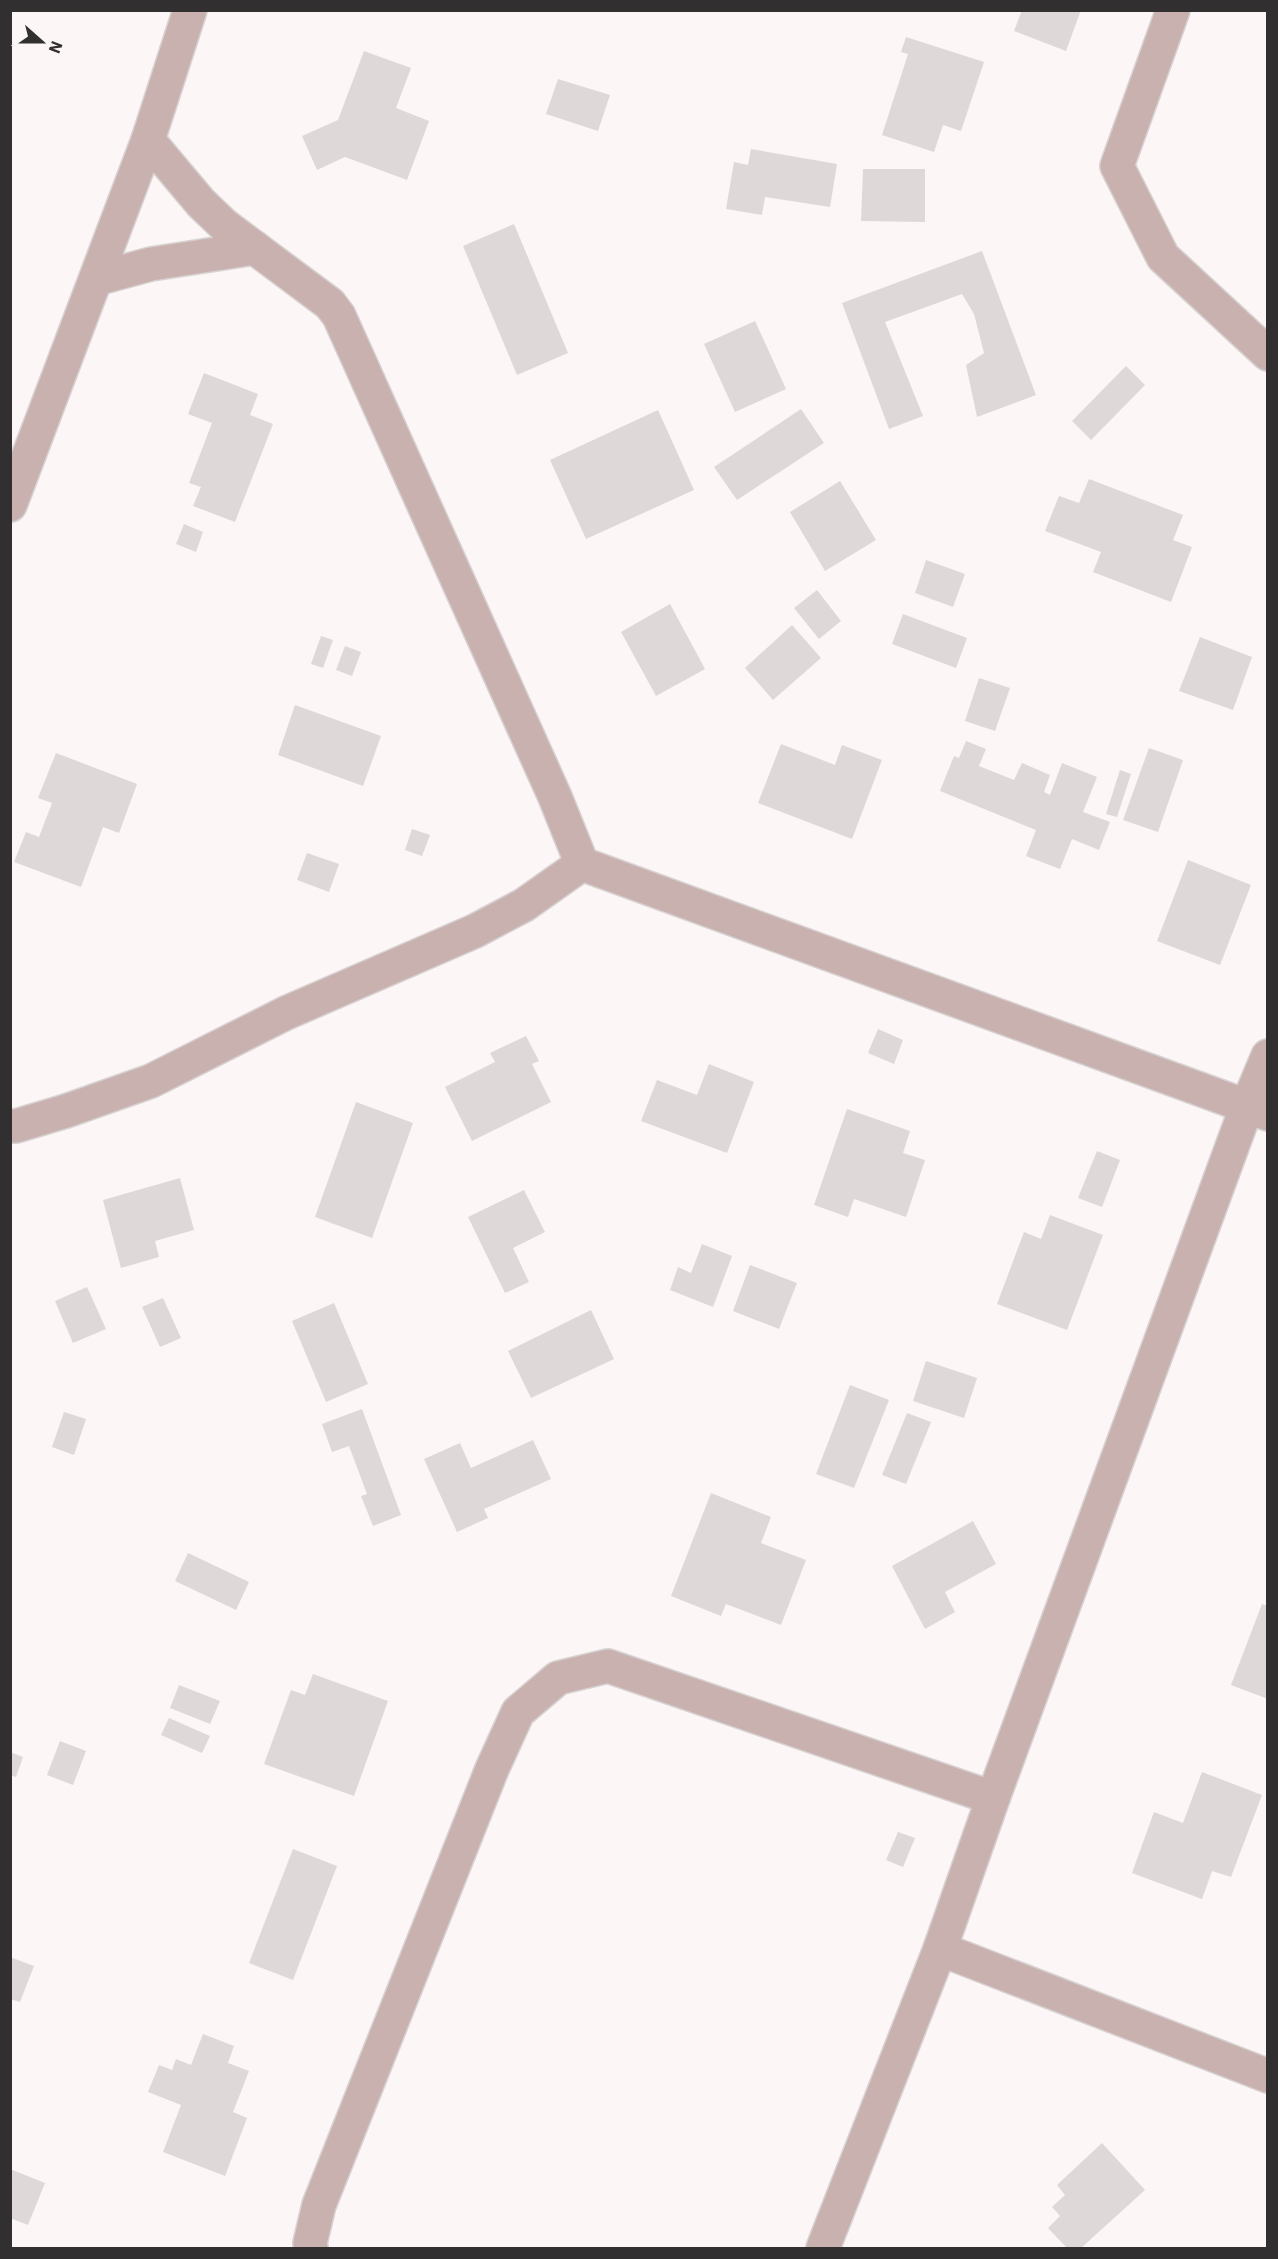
<svg xmlns="http://www.w3.org/2000/svg" width="1278" height="2259" font-family="'IBM Plex Sans',sans-serif">
<style>
.building{fill:#ded9d8}
.lines{fill:none;stroke-linecap:round;stroke-linejoin:round}
.minor-casing{stroke:#d7d2d2;stroke-width:36}
.minor{stroke:#c9b1af;stroke-width:33}
</style>
<rect width="100%" height="100%" fill="#fcf6f6"/>
<g class="building">
<polygon points="1022,10 1081,10 1066,51 1014,31"/>
<polygon points="906,37 984,62 961,131 943,125 934,152 882,135 908,54 901,52"/>
<polygon points="364,51 411,68 396,108 429,121 407,180 345,157 317,170 302,136 338,120"/>
<polygon points="558,79 610,95 598,131 546,114"/>
<polygon points="751,149 837,164 830,207 765,197 762,215 726,209 734,162 748,165"/>
<polygon points="863,169 925,169 925,222 861,221"/>
<polygon points="514,224 568,353 517,375 463,246"/>
<polygon points="982,251 1036,395 977,417 966,365 984,353 974,314 962,294 885,322 923,416 889,429 842,303"/>
<polygon points="755,321 786,389 735,412 704,344"/>
<polygon points="1126,366 1145,385 1091,440 1072,421"/>
<polygon points="204,373 258,394 250,415 273,424 235,522 193,506 201,487 189,483 212,423 188,414"/>
<polygon points="801,409 824,443 737,500 714,467"/>
<polygon points="658,410 694,490 586,539 550,460"/>
<polygon points="1089,479 1183,515 1173,540 1192,547 1171,602 1093,572 1101,552 1045,531 1059,496 1079,503"/>
<polygon points="840,481 876,540 825,571 790,512"/>
<polygon points="184,524 203,532 196,552 176,544"/>
<polygon points="926,560 965,574 953,607 915,593"/>
<polygon points="817,590 841,621 819,639 794,608"/>
<polygon points="670,604 705,669 656,696 621,632"/>
<polygon points="903,614 967,638 956,668 892,644"/>
<polygon points="792,625 821,658 773,700 745,668"/>
<polygon points="321,636 333,640 323,668 311,664"/>
<polygon points="1200,637 1252,657 1233,710 1179,691"/>
<polygon points="345,646 361,652 352,676 336,670"/>
<polygon points="979,678 1010,688 995,731 965,721"/>
<polygon points="295,705 381,736 363,786 278,755"/>
<polygon points="966,741 986,749 979,766 1014,780 1022,763 1050,775 1044,792 1050,795 1062,763 1097,777 1083,812 1110,822 1099,850 1072,839 1060,869 1026,856 1036,830 940,791 954,756 959,758"/>
<polygon points="781,744 835,765 842,745 882,760 852,839 758,803"/>
<polygon points="1149,748 1183,760 1158,832 1123,820"/>
<polygon points="56,753 137,784 119,833 103,827 81,887 14,862 26,832 39,837 52,803 38,798"/>
<polygon points="1120,770 1131,774 1117,817 1106,814"/>
<polygon points="412,829 430,835 422,856 405,850"/>
<polygon points="307,853 339,864 329,892 297,880"/>
<polygon points="1188,860 1251,885 1220,965 1157,941"/>
<polygon points="878,1029 903,1040 894,1064 868,1053"/>
<polygon points="526,1036 539,1061 532,1064 551,1102 472,1141 445,1087 495,1062 490,1053"/>
<polygon points="709,1064 754,1082 727,1153 641,1121 657,1080 697,1095"/>
<polygon points="356,1102 413,1123 372,1238 315,1217"/>
<polygon points="847,1109 910,1131 903,1153 925,1160 906,1217 854,1199 848,1217 814,1205"/>
<polygon points="1097,1151 1120,1160 1102,1207 1078,1198"/>
<polygon points="180,1178 194,1230 155,1241 159,1257 121,1268 103,1200"/>
<polygon points="524,1190 545,1232 513,1248 529,1282 505,1293 468,1217"/>
<polygon points="1050,1215 1103,1235 1067,1330 997,1304 1024,1232 1041,1239"/>
<polygon points="702,1244 732,1256 713,1307 670,1290 678,1267 691,1273"/>
<polygon points="750,1265 797,1283 779,1329 733,1311"/>
<polygon points="87,1287 106,1329 73,1343 55,1301"/>
<polygon points="163,1298 181,1338 160,1347 142,1307"/>
<polygon points="334,1303 368,1384 326,1402 292,1321"/>
<polygon points="591,1310 614,1359 531,1398 508,1351"/>
<polygon points="926,1361 977,1378 964,1418 913,1401"/>
<polygon points="850,1385 889,1400 854,1488 816,1474"/>
<polygon points="362,1409 401,1515 373,1526 361,1496 367,1494 349,1446 332,1452 322,1424"/>
<polygon points="64,1412 86,1419 74,1455 52,1447"/>
<polygon points="907,1413 931,1422 906,1484 882,1475"/>
<polygon points="533,1440 551,1479 484,1509 488,1518 457,1532 424,1459 460,1443 471,1468"/>
<polygon points="711,1493 771,1517 761,1543 806,1560 781,1625 726,1604 721,1616 671,1596"/>
<polygon points="973,1521 996,1564 945,1592 955,1612 925,1629 892,1566"/>
<polygon points="188,1553 249,1582 236,1610 175,1581"/>
<polygon points="1262,1604 1268,1606 1268,1699 1231,1685"/>
<polygon points="313,1674 388,1701 354,1796 264,1764 291,1690 305,1695"/>
<polygon points="179,1685 220,1701 210,1724 170,1708"/>
<polygon points="169,1718 210,1736 202,1753 161,1735"/>
<polygon points="60,1741 86,1751 73,1785 47,1775"/>
<polygon points="10,1752 23,1757 16,1777 10,1775"/>
<polygon points="1202,1772 1262,1795 1231,1877 1212,1871 1202,1899 1132,1873 1154,1812 1183,1823"/>
<polygon points="898,1832 915,1838 903,1867 886,1860"/>
<polygon points="293,1849 337,1866 293,1980 249,1963"/>
<polygon points="10,1957 34,1966 20,2002 10,1999"/>
<polygon points="203,2034 234,2046 228,2063 249,2071 233,2112 247,2118 225,2176 163,2152 181,2105 148,2092 159,2065 172,2070 176,2059 191,2065"/>
<polygon points="1102,2143 1145,2190 1081,2248 1067,2248 1048,2228 1060,2216 1052,2207 1065,2195 1057,2185"/>
<polygon points="10,2169 45,2183 28,2225 10,2218"/>
</g>
<g class="lines">
<defs>
<g id="minor">
<polyline points="1173,10 1117,166 1163,257 1268,354"/>
<polyline points="148,140 201,203 224,225 330,304 339,316 555,797 582,864 1268,1114"/>
<polyline points="96,279 151,264 255,248"/>
<polyline points="10,505 148,140 190,10"/>
<polyline points="10,1126 16,1126 66,1111 151,1081 286,1013 475,931 524,905 582,864"/>
<polyline points="940,1949 1268,2076"/>
<polyline points="311,2248 310,2243 319,2205 492,1769 518,1712 558,1678 608,1666 993,1798"/>
<polyline points="823,2248 940,1949 993,1798 1247,1106 1268,1056"/>
</g>
</defs>
<use href="#minor" class="minor-casing"/>
<use href="#minor" class="minor"/>
</g>
<rect width="1278" height="2259" fill="none" stroke="#312f2f" stroke-width="24"/>
<g transform="translate(42 42) rotate(111)" stroke="#fcf6f6" stroke-width="4.5" paint-order="stroke">
<path d="M0-4.5L10 22L0 15L-10 22Z" fill="#312f2f"/>
<text y="-9" font-size="16" font-weight="bold" text-anchor="middle" fill="#312f2f">N</text>
</g>
</svg>
